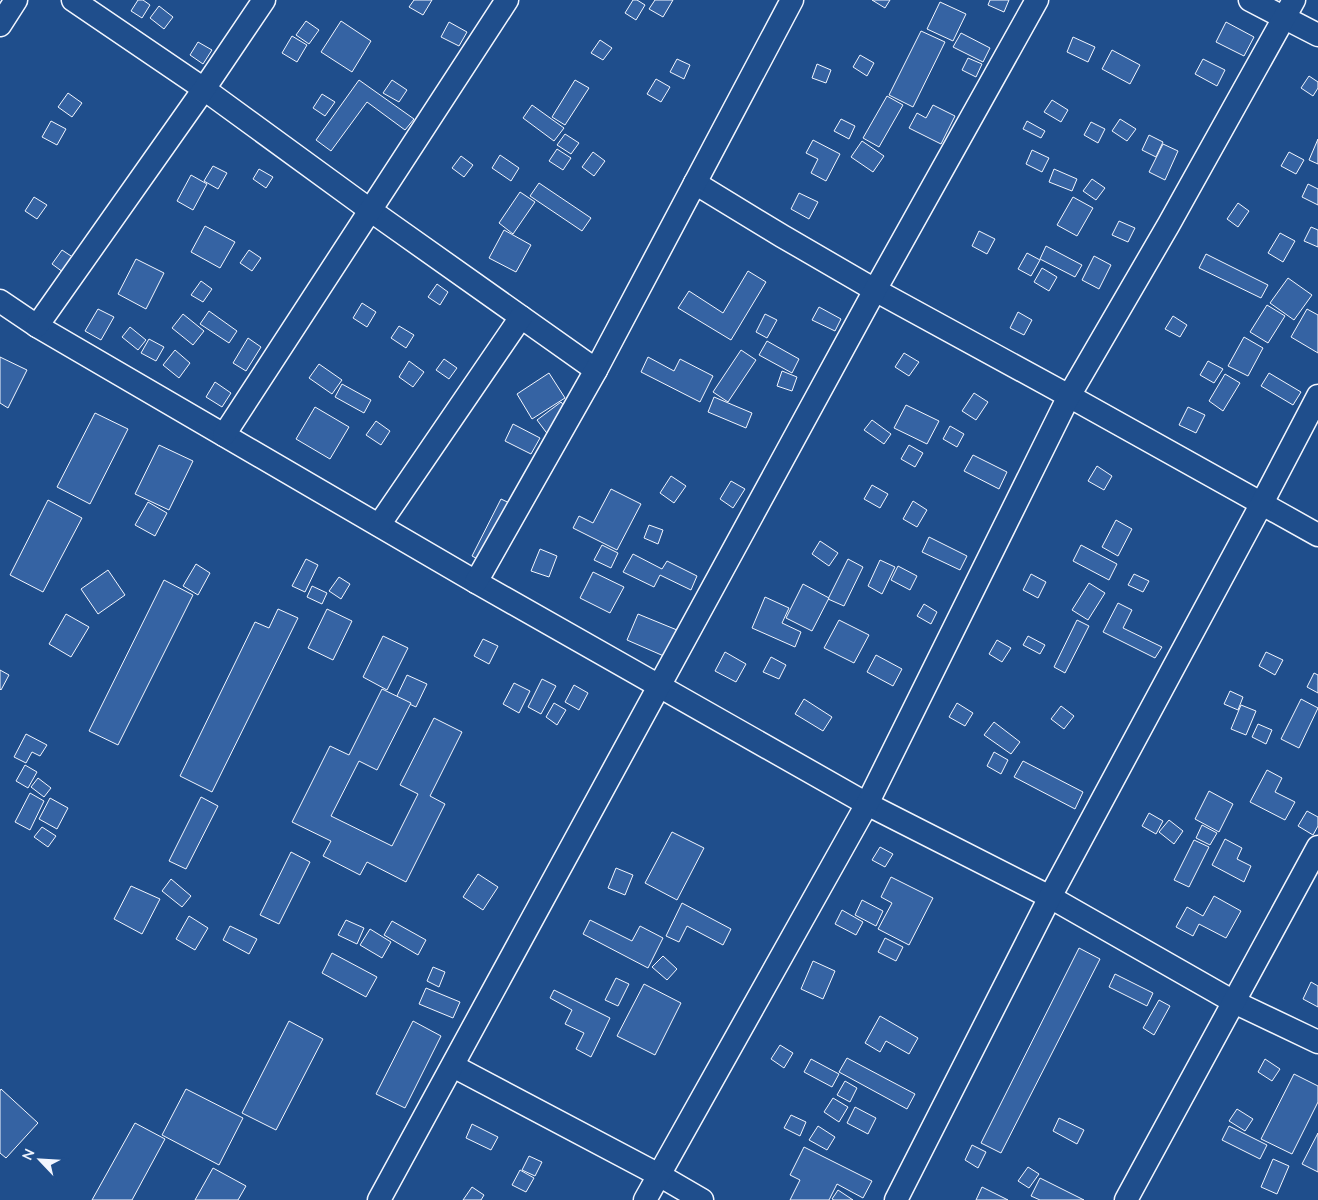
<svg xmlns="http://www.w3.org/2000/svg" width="1318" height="1200" font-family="'Nunito Sans',sans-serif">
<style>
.building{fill:#3563a3;stroke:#f2f6ff}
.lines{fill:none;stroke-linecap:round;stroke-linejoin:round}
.minor-casing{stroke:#f2f6ff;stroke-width:25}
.minor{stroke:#1f4e8c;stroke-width:22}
</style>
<rect width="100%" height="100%" fill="#1f4e8c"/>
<g class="building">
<polygon points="138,0 143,0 150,5 142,18 131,11"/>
<polygon points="414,0 432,0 423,15 409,7"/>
<polygon points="633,0 637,0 645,5 636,20 625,13"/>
<polygon points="655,0 673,0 663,17 649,9"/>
<polygon points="872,0 890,0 885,8"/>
<polygon points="990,0 1009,0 1004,12 988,5"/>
<polygon points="940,2 966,14 953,41 927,29"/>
<polygon points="159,6 173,17 164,29 150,18"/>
<polygon points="306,21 319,30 309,44 296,35"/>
<polygon points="341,21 371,41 352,72 321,52"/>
<polygon points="449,22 467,32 459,46 441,37"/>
<polygon points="1226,22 1254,37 1244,56 1216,42"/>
<polygon points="921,31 945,42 913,107 889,95"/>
<polygon points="961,33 990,48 983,62 953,47"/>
<polygon points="292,36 307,45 297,62 282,53"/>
<polygon points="1073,37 1095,47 1088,62 1067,52"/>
<polygon points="600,40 612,48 603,60 591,53"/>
<polygon points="198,42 212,50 203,64 190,55"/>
<polygon points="1112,50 1140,65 1130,84 1102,69"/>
<polygon points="860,55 874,63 867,76 853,67"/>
<polygon points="968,58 982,64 976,77 962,70"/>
<polygon points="677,59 690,65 684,79 670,72"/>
<polygon points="1203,59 1225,70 1217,86 1195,74"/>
<polygon points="817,64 831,70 826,83 812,78"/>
<polygon points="1309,76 1318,82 1318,88 1313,96 1301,88"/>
<polygon points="656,79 670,87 661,102 647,94"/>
<polygon points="359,80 414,119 405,130 367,102 331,151 316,140"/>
<polygon points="392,80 407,90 399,102 383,93"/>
<polygon points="575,80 589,88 565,125 552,117"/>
<polygon points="68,93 82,103 72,117 58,107"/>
<polygon points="322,94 335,102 325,116 313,108"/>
<polygon points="887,96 903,105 879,147 863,138"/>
<polygon points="1052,100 1068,110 1061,122 1044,112"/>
<polygon points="532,105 564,128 554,141 523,118"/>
<polygon points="933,105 955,116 941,144 909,128 917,113 926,118"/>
<polygon points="841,119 855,126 849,139 834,131"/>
<polygon points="1120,119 1136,129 1127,141 1112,131"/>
<polygon points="51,121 66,129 57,145 42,137"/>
<polygon points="1027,121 1045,131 1041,138 1023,129"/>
<polygon points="1091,122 1105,129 1098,143 1084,135"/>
<polygon points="565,134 579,143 571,154 557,145"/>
<polygon points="1149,135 1163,142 1156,157 1142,150"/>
<polygon points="1318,139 1318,164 1309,160"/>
<polygon points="813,140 840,154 826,181 811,173 818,159 806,153"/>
<polygon points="862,141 884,156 873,172 851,157"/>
<polygon points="1163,144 1178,151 1165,180 1149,172"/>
<polygon points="557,149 571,158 563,170 549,161"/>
<polygon points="1032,150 1049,158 1042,172 1026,164"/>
<polygon points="593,152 605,161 594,176 582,167"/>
<polygon points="1289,152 1304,160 1296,174 1281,166"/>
<polygon points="500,155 519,168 511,181 492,168"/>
<polygon points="461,156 473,165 464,177 452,168"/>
<polygon points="213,166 227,173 218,189 204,181"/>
<polygon points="259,169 273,177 266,188 253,179"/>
<polygon points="1054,169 1077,179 1072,191 1049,182"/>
<polygon points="191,175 207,184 193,210 177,201"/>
<polygon points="1092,179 1105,188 1096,200 1083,191"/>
<polygon points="539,183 591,218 582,231 530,196"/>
<polygon points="1308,184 1318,189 1318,205 1302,197"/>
<polygon points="520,192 535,202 513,234 499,223"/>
<polygon points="799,193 818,202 809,219 791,209"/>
<polygon points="34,197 47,205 37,219 25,211"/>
<polygon points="1073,197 1093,208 1077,236 1057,225"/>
<polygon points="1238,203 1249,211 1238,227 1227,219"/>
<polygon points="1119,221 1135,228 1128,242 1112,235"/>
<polygon points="205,226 235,242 220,268 191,252"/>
<polygon points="1311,227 1318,230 1318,247 1304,241"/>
<polygon points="504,230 531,245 516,272 489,258"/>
<polygon points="979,231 995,239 987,254 972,246"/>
<polygon points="1280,233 1295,241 1283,262 1268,253"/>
<polygon points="1046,246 1082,265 1075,277 1040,259"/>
<polygon points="62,250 77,260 67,275 52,264"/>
<polygon points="249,250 261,258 252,271 240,263"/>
<polygon points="1027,253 1040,260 1031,276 1018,269"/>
<polygon points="1206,254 1268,285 1261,298 1199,268"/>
<polygon points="1094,256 1111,265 1099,289 1082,280"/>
<polygon points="136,259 164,273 146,309 118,294"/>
<polygon points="1042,268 1057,277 1049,291 1034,282"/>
<polygon points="748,271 766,282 731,340 678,308 689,291 723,313"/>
<polygon points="1288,278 1312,295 1294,320 1270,303"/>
<polygon points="201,281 212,289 203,302 191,295"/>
<polygon points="437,284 448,292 440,305 428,297"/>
<polygon points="362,303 376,312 367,327 353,318"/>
<polygon points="1267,305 1285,316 1268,343 1250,332"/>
<polygon points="819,307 841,319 835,331 812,320"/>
<polygon points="98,309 114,317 101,340 85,331"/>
<polygon points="1307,309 1318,315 1318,353 1291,337"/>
<polygon points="209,311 237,331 229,343 200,324"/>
<polygon points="1018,312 1032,320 1024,335 1010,328"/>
<polygon points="183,314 204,331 193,345 172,328"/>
<polygon points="765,314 777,320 767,338 756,332"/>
<polygon points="1173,316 1187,325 1180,337 1165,329"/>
<polygon points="399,326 414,335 406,348 391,338"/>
<polygon points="130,327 146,340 138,350 122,337"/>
<polygon points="1244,337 1263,348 1248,376 1228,366"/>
<polygon points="248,338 261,347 246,371 233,363"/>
<polygon points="149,339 164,347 156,361 141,353"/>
<polygon points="767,341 799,359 792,373 759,355"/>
<polygon points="175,350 190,363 179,378 163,365"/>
<polygon points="741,350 756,360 728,402 713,392"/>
<polygon points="904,353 919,362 909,376 895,367"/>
<polygon points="0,357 27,370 8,408 0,403"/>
<polygon points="648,357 674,371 680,359 713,376 700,402 641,372"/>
<polygon points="444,359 457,368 449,379 436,370"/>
<polygon points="409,361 424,372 413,387 399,377"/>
<polygon points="1208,361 1223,369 1214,383 1200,375"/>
<polygon points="319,364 342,380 332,394 309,378"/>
<polygon points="782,371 797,377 792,391 777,386"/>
<polygon points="549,373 565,398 532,419 517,394"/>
<polygon points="1269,373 1301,392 1293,405 1261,386"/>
<polygon points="1225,374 1240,383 1223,411 1209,401"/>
<polygon points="215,382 231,393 222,407 206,397"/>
<polygon points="342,384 371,400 364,413 335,397"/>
<polygon points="974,393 988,402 976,420 962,411"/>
<polygon points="714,397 752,413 746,428 708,412"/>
<polygon points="561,402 573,417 549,436 537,420"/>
<polygon points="906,405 939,421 927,444 894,428"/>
<polygon points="315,407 349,427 330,459 296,439"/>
<polygon points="1188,407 1205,415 1196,433 1179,425"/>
<polygon points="95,413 128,429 90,504 57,487"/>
<polygon points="872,420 891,434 884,444 864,430"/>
<polygon points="376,421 390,431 381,445 366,435"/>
<polygon points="513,424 540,438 531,454 505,441"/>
<polygon points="950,426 964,434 957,447 943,439"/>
<polygon points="159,445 193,461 169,510 135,494"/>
<polygon points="909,445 923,453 915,467 901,459"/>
<polygon points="973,455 1007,472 999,489 964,471"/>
<polygon points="1097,466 1112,476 1104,490 1088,481"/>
<polygon points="671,476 686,486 674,503 660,493"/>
<polygon points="731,481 745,489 733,508 720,499"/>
<polygon points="872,485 888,494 880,508 864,499"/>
<polygon points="611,489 641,504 617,550 573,528 579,516 593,523"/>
<polygon points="501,499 518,507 489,565 472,556"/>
<polygon points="48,500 82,518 43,592 10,575"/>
<polygon points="913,501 927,510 917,527 903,519"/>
<polygon points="148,502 167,513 155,536 135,525"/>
<polygon points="1116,520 1132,529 1118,556 1102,547"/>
<polygon points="649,525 663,530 658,544 644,538"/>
<polygon points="929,537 967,556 960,570 922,552"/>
<polygon points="820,541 838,553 829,566 812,554"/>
<polygon points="602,545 618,553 611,568 594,560"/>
<polygon points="1081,545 1117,564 1109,580 1073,561"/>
<polygon points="540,549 557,556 549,577 531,571"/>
<polygon points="633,554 662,569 667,561 697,576 691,590 660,575 654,587 623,572"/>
<polygon points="306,559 318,565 305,592 292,586"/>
<polygon points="848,559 863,567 844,606 828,599"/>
<polygon points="880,560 895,567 882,594 868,586"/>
<polygon points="196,564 210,573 198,595 183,586"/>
<polygon points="898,566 917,576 910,590 891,580"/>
<polygon points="108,570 125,595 98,614 81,589"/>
<polygon points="593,572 624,587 610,613 580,598"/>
<polygon points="1031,574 1046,582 1038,598 1023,590"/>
<polygon points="1134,574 1149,581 1143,592 1128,585"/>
<polygon points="339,577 350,584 341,599 329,591"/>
<polygon points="164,580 193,595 118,745 89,731"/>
<polygon points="1089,583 1105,593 1088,620 1072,610"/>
<polygon points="803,584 829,598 812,631 786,618"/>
<polygon points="312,586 327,593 322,604 307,597"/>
<polygon points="765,597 789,608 782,623 801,632 795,647 752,628"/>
<polygon points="1118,603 1132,610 1123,628 1162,647 1155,658 1103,632"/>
<polygon points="924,604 937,612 931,624 917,616"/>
<polygon points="278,609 298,618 212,792 180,776 255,622 269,628"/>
<polygon points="327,609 352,621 333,660 308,648"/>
<polygon points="66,614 89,627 71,657 49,644"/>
<polygon points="638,614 677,630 666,657 627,640"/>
<polygon points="839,620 869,635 854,663 824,648"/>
<polygon points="1077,620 1089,626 1065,673 1054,667"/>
<polygon points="383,636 408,648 387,690 363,677"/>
<polygon points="1028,636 1045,645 1040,654 1023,645"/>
<polygon points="483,639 498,646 489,664 474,656"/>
<polygon points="997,640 1011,648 1002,662 989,654"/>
<polygon points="725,652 746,664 736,682 715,671"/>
<polygon points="1266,652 1283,660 1275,675 1259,666"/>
<polygon points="876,655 902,669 893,686 867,672"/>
<polygon points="771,657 786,665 779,679 763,672"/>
<polygon points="0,670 9,675 1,690 0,689"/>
<polygon points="1314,673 1318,675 1318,693 1307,687"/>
<polygon points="407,675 427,684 416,707 396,698"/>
<polygon points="542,679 556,686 541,714 528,707"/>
<polygon points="514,683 530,691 519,713 503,704"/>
<polygon points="574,685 588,693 579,710 565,702"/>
<polygon points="382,689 411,703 377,770 359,761 331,816 392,846 418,794 400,785 434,718 462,732 430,796 445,804 406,882 367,862 360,875 323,856 331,841 292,822 330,746 349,755"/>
<polygon points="1230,691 1243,697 1238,710 1224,704"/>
<polygon points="804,699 832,717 823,731 795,714"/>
<polygon points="1301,699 1318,708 1299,748 1281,739"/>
<polygon points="554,703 566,710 557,725 546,717"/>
<polygon points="957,703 973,713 965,726 949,717"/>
<polygon points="1241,705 1256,711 1246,735 1231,729"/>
<polygon points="1061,706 1074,716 1064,729 1051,719"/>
<polygon points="994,722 1020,742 1011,754 984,735"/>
<polygon points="1258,724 1272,730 1266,744 1252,737"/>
<polygon points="26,734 47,745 40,756 32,752 26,763 14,757"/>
<polygon points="994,752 1008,760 1001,774 987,766"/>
<polygon points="1023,761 1083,792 1075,809 1014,777"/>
<polygon points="25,765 37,772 28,788 16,781"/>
<polygon points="1267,770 1282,778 1275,792 1295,802 1285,820 1250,802"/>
<polygon points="38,778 51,788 44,797 31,787"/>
<polygon points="1209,791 1233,804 1219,832 1195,819"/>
<polygon points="30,793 44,801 30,830 15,822"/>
<polygon points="201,797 218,806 186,869 169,861"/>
<polygon points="50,798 68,808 57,829 39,819"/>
<polygon points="1307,811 1318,817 1318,826 1313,835 1298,826"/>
<polygon points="1149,813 1163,821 1156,834 1142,826"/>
<polygon points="1169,820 1183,831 1174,844 1159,832"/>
<polygon points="1202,825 1217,833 1210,845 1196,838"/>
<polygon points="42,827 56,836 48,847 34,837"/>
<polygon points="672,832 704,848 677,900 645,883"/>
<polygon points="1225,839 1242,848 1237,859 1251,866 1244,882 1212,865"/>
<polygon points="1194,840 1209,847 1189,887 1174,880"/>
<polygon points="880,847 893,854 885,867 872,860"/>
<polygon points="291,852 310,862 279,924 260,915"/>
<polygon points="616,868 633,875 625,895 608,888"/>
<polygon points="478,874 498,887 483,910 463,897"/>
<polygon points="891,877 933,898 909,945 878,929 892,903 881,897"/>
<polygon points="171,879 191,896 182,907 162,891"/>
<polygon points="131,886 160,899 142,934 114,919"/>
<polygon points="1214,896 1241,911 1226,938 1199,924 1193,936 1176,927 1187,907 1203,916"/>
<polygon points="862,900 883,911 876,926 855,915"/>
<polygon points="682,903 731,929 723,945 687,926 679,942 666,936"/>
<polygon points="842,910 863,922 856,935 835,924"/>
<polygon points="189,916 208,928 195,950 176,939"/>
<polygon points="346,920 364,928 357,944 338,935"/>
<polygon points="590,920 632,941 640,926 663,938 648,968 583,934"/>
<polygon points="392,921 426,940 418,955 384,935"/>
<polygon points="230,926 257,939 249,954 223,940"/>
<polygon points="370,929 391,942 382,958 360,945"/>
<polygon points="885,938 903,947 896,961 878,952"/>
<polygon points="1079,948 1100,959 1001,1153 981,1143"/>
<polygon points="332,953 377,977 366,997 322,973"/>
<polygon points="663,956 677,969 667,980 652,967"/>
<polygon points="813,961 835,971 823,999 801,989"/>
<polygon points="433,967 445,972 439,987 427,981"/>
<polygon points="1115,974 1153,993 1147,1006 1109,987"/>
<polygon points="616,978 629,984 618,1006 605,1000"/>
<polygon points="1311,982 1318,986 1318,1007 1303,999"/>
<polygon points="644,984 681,1003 655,1055 617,1036"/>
<polygon points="426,988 460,1002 453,1018 419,1004"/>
<polygon points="554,990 610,1018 591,1057 576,1049 584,1033 565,1024 572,1010 550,998"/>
<polygon points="1159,1000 1170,1006 1154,1035 1143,1028"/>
<polygon points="880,1016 918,1038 909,1054 886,1041 880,1052 865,1043"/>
<polygon points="289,1021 323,1039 276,1130 242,1113"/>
<polygon points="413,1021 441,1036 405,1108 376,1094"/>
<polygon points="780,1045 793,1053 784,1068 771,1059"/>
<polygon points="847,1058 915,1094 907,1109 839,1072"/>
<polygon points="811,1059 839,1074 832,1087 804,1072"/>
<polygon points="1265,1059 1280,1069 1272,1081 1258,1072"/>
<polygon points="1294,1074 1318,1086 1318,1102 1292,1154 1261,1139"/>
<polygon points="845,1081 857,1088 850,1102 837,1095"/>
<polygon points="1,1089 38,1123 6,1158 0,1153 0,1091"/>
<polygon points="186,1089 243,1118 219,1165 162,1135"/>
<polygon points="833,1098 848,1107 839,1122 824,1112"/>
<polygon points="855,1107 876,1118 868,1134 847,1123"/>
<polygon points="1237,1109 1253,1119 1245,1131 1229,1121"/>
<polygon points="791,1115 806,1122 800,1136 784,1128"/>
<polygon points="1059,1118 1084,1130 1077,1144 1053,1131"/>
<polygon points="135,1123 165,1139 132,1200 92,1200"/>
<polygon points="472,1124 498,1137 491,1150 466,1138"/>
<polygon points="818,1126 835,1137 827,1150 809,1140"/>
<polygon points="1229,1126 1267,1145 1260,1159 1222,1140"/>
<polygon points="1318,1133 1318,1172 1302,1164"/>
<polygon points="972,1145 986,1152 978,1168 965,1160"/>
<polygon points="804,1147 872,1181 863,1198 837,1184 829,1200 790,1200 800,1180 790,1175"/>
<polygon points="529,1156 542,1162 535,1176 522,1170"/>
<polygon points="1273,1159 1289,1166 1277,1194 1261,1187"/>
<polygon points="1028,1167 1039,1174 1029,1188 1018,1181"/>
<polygon points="213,1168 246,1186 238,1200 195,1200"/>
<polygon points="520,1170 534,1178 526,1192 512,1185"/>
<polygon points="1040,1178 1084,1200 1040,1200 1031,1196"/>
<polygon points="472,1187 484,1195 481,1200 463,1200"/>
<polygon points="982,1187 1008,1200 976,1200"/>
<polygon points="838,1190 853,1200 834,1200 832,1199"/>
</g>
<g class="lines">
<defs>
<g id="minor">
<polyline points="73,0 204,89 370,210 596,370"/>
<polyline points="1250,0 1318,35"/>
<polyline points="0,25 16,0"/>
<polyline points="695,183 782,236 875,290 1069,396 1318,535"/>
<polyline points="0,301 37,326 476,582 867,804 1050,897 1234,1002 1318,1042"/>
<polyline points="37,326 204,89 264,0"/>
<polyline points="224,435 507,0"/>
<polyline points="379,525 521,317"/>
<polyline points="476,582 596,370 792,0"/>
<polyline points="453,1066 659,1175 702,1200"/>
<polyline points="379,1200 875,290 1037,0"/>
<polyline points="645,1200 867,804 1069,396 1169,224 1294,0"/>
<polyline points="896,1200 1050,897 1262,503 1318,396"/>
<polyline points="1126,1200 1318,847"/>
</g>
</defs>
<use href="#minor" class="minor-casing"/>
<use href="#minor" class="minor"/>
</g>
<g transform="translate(40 1160) rotate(295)" stroke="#1f4e8c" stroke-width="4" paint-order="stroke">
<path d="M0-4L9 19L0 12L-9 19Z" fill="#f2f6ff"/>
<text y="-8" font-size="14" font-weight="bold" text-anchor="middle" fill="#f2f6ff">N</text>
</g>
</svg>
